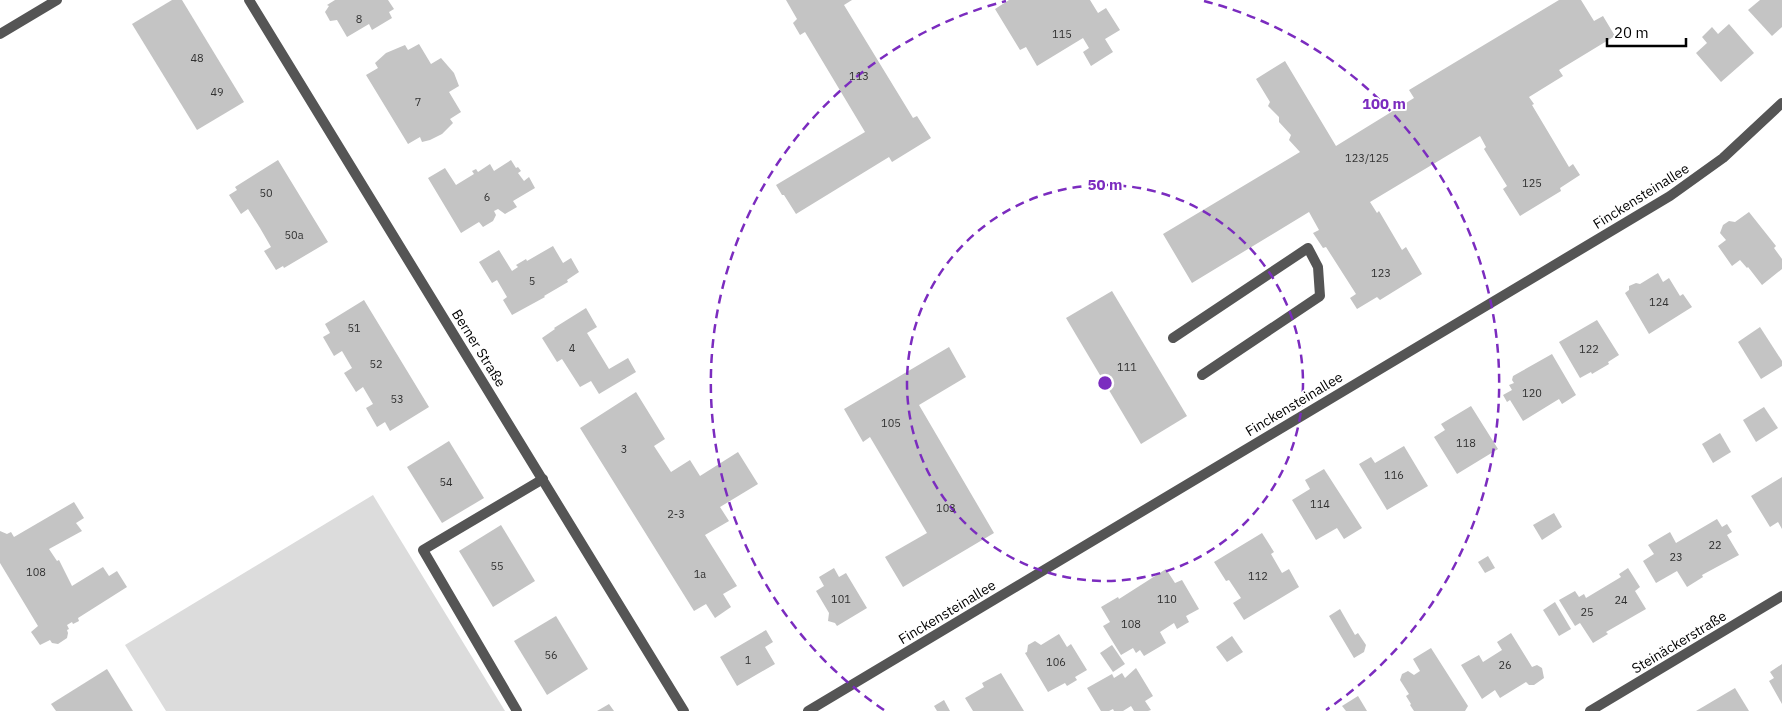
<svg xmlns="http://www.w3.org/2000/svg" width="1782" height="711" font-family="'IBM Plex Sans',sans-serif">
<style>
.green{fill:#dcdcdc}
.building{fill:#c4c4c4}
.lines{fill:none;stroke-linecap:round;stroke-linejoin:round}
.service{stroke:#555;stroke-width:10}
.minor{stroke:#555;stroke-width:10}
.tertiary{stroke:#555;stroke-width:10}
.ring{fill:none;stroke:#7b2cbf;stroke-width:2.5;stroke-dasharray:9 6}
.labels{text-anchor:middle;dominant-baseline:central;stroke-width:4;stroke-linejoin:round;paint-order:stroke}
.number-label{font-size:11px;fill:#313131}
.street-label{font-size:14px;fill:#000;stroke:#fff}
.centre{fill:#7b2cbf;stroke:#fff;stroke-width:2.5}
.ring-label{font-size:15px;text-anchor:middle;font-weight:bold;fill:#7b2cbf;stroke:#fff;stroke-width:4;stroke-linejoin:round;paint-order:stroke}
</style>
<rect width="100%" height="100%" fill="#fff"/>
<polygon class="green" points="373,495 505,711 166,711 125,645"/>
<g class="building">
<polygon points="172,0 182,0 244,102 197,130 132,24"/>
<polygon points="335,0 388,0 394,9 389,12 392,18 372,30 369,24 347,37 337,20 330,21 325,12 329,6 327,5"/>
<polygon points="786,0 852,0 844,5 913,118 917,116 931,138 892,162 889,157 796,214 784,195 782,195 776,185 865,132 805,32 800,35 793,23 797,19"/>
<polygon points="1009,0 1090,0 1098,13 1106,8 1120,30 1105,39 1113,52 1091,66 1083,52 1089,48 1083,38 1037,66 1026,47 1020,50 995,9"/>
<polygon points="1559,0 1581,0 1594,21 1603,16 1615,36 1559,70 1563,76 1529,97 1534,104 1532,105 1569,167 1573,164 1580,175 1560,188 1561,191 1520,216 1503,189 1507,186 1484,149 1486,147 1480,136 1370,202 1377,213 1379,211 1402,250 1406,247 1422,274 1380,300 1377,297 1357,309 1350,298 1356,294 1326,247 1323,248 1313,233 1319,230 1309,212 1192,283 1163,234 1300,152 1289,140 1291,135 1279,122 1279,117 1268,106 1270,102 1256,79 1285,61 1336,146 1414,98 1409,90"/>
<polygon points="1760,0 1782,0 1782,27 1772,36 1748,10"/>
<polygon points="1729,24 1754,53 1721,82 1696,53 1707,43 1702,37 1712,27 1718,34"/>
<polygon points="419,44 431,64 441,58 454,73 459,86 449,92 461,112 450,119 453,123 442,134 430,140 422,142 420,137 408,144 366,75 378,68 375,63 386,53 405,45 408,50"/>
<polygon points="278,160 328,242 284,268 283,266 276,270 264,251 271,247 260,228 248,209 241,214 229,195 237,190 235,187"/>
<polygon points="511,160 516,168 518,167 521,171 518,173 524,181 529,177 535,188 513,201 517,207 505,214 498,209 494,211 496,215 493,221 483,227 479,222 461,233 428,178 445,168 456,185 474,174 472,171 476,169 478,172 490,164 494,171"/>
<polygon points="1749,212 1776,246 1774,248 1782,259 1782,269 1762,285 1748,267 1747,268 1740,260 1732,266 1718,246 1726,240 1720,233 1723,225 1729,221 1735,222"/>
<polygon points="553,246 563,263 571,258 579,272 567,280 568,282 544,296 545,297 512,315 503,300 507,297 497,280 492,283 479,262 499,250 512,271 518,267 516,265 526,259 527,261"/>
<polygon points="1658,273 1663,282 1669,278 1680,296 1683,294 1692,307 1649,334 1625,293 1629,290 1629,286 1636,283 1640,284"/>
<polygon points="1112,291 1187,416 1141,444 1066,318"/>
<polygon points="364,300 429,407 390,431 385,422 377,427 366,408 373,404 363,387 356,392 344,373 352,368 342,351 334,356 323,337 330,333 325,324"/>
<polygon points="586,308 597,327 587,333 609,369 628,358 636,372 599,394 591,381 580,387 562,359 557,362 542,338 555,329 554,328"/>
<polygon points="1597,320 1619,355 1608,362 1609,364 1592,374 1591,372 1580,378 1559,342"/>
<polygon points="1760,327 1782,361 1782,366 1761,379 1738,342"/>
<polygon points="949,347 966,377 919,405 994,533 903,587 885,557 927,533 870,437 863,442 844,409"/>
<polygon points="1552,354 1576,395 1562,404 1559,399 1523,421 1510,400 1507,402 1503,395 1512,390 1509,385 1514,383 1512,380 1513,376"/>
<polygon points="636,392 665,439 654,446 671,472 690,460 700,476 738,452 758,484 720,507 729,521 705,535 737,586 723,594 731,607 715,618 706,604 694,611 580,428"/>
<polygon points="1471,406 1498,449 1457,474 1434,437 1445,430 1441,424"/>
<polygon points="1764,407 1778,428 1756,442 1743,420"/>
<polygon points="1720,433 1731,452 1713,463 1702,444"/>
<polygon points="449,441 484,498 442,523 407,467"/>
<polygon points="1404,446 1428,486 1387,510 1359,464 1371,457 1375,463"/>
<polygon points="1324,469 1362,528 1344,539 1337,528 1316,540 1292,500 1310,489 1305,480"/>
<polygon points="1782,477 1782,529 1778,522 1770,527 1751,496"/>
<polygon points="74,502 84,518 76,523 82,531 49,549 57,561 59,560 72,586 103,567 109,576 117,571 127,587 78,618 79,621 73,624 72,622 67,625 69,629 67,630 68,633 67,638 58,644 52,643 50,640 40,645 31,632 38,626 0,563 0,531 7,534 11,532 14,537"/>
<polygon points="1554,513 1562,527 1542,540 1533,525"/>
<polygon points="1717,519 1722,527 1727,524 1732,532 1727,535 1739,555 1702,575 1703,577 1687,587 1677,571 1656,583 1643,561 1654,554 1648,545 1670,532 1676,543"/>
<polygon points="501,525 535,581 493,607 459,551"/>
<polygon points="1262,533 1274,552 1271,554 1282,573 1289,569 1299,587 1244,620 1233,603 1241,598 1229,580 1226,581 1214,562"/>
<polygon points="1488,556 1495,568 1485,573 1478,562"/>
<polygon points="834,568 839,577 846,573 867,608 837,626 835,623 828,621 829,613 816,591 824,586 819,577"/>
<polygon points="1628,568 1640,587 1635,591 1646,609 1606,632 1608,634 1593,643 1580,623 1575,626 1559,600 1575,591 1579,597 1584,594 1586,598 1621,577 1619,574"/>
<polygon points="1166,569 1175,583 1182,580 1199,609 1186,616 1189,622 1177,629 1174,623 1160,632 1166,643 1144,656 1140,650 1136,653 1133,648 1121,655 1103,626 1110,622 1101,607 1118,597 1119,599"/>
<polygon points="1555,602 1571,629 1559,636 1543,610"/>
<polygon points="1340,609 1355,635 1358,633 1366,645 1364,652 1354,658 1329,616"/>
<polygon points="556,616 588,669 547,695 514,641"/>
<polygon points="766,630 773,642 765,647 775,664 737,686 720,657"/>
<polygon points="1511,633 1532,667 1537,665 1542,668 1544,678 1534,685 1529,685 1526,682 1500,698 1495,690 1482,699 1461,665 1479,655 1483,662 1502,650 1497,642"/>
<polygon points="1059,634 1067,647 1071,644 1087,670 1075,677 1077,680 1067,686 1065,683 1048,692 1025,653 1027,652 1028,645 1035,641 1041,645"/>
<polygon points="1232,636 1243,652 1227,662 1216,647"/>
<polygon points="1112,645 1125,664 1113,672 1100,653"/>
<polygon points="1431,648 1468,706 1465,711 1414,711 1410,705 1411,704 1406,696 1409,694 1400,680 1402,674 1408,671 1414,675 1420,671 1413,659"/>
<polygon points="1782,664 1782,704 1769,681 1774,678 1770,672"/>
<polygon points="1136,668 1153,696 1145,701 1151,710 1148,711 1134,711 1131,706 1123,711 1114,711 1113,709 1109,711 1101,711 1087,688 1112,674 1114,678 1122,673 1125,678"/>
<polygon points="107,669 133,711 56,711 51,704"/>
<polygon points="1001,673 1024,711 973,711 965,698 984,687 982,683"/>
<polygon points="1735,688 1749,711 1696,711"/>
<polygon points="1358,696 1367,711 1346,711 1342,706"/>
<polygon points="944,700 950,711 937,711 934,706"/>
<polygon points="609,704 614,711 597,711"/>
</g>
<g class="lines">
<g class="service">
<polyline points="1173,338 1308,248 1318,267 1320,296 1202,375"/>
<polyline points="517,711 423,550 543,479"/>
</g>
<g class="minor">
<polyline points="249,0 684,711"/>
<polyline points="0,34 57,0"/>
<polyline points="1590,711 1782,596"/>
</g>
<polyline class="tertiary" points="808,711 1670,196 1723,158 1782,103"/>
</g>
<g class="ring">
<circle cx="1105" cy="383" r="198"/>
<path d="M884 710A395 395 0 0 1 1006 1M1204 1A395 395 0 0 1 1326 710"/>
</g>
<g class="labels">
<g class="number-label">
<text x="359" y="19">8</text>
<text x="1062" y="34">115</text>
<text x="197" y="58">48</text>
<text x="859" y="76">113</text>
<text x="217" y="92">49</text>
<text x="418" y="102">7</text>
<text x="1367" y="158">123/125</text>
<text x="1532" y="183">125</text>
<text x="266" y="193">50</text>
<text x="487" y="197">6</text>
<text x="294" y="235">50a</text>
<text x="1381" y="273">123</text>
<text x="532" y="281">5</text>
<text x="1659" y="302">124</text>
<text x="354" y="328">51</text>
<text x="572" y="348">4</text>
<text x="1589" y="349">122</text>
<text x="376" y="364">52</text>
<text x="1127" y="367">111</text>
<text x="1532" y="393">120</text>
<text x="397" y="399">53</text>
<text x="891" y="423">105</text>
<text x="1466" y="443">118</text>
<text x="624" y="449">3</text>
<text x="1394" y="475">116</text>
<text x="446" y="482">54</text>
<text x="1320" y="504">114</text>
<text x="946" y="508">103</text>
<text x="676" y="514">2-3</text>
<text x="1715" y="545">22</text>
<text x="1676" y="557">23</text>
<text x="497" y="566">55</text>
<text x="36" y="572">108</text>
<text x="700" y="574">1a</text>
<text x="1258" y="576">112</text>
<text x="841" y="599">101</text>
<text x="1167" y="599">110</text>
<text x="1621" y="600">24</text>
<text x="1587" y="612">25</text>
<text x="1131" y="624">108</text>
<text x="551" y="655">56</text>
<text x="748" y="660">1</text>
<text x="1056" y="662">106</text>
<text x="1505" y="665">26</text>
</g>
<g class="street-label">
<text transform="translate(1641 196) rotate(-32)">Finckensteinallee</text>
<text transform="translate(479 348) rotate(58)">Berner Straße</text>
<text transform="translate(1294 404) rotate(-31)">Finckensteinallee</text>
<text transform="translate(947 612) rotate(-31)">Finckensteinallee</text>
<text transform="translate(1679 642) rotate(-31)">Steinäckerstraße</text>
</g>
</g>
<circle cx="1105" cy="383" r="8" class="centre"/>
<g class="ring-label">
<text x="1384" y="109">100 m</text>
<text x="1105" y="190">50 m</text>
</g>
<path d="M1607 38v8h79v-8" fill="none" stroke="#000000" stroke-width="2.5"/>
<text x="1614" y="38" font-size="15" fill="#000000" stroke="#ffffff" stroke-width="4" paint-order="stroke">20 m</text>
</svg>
